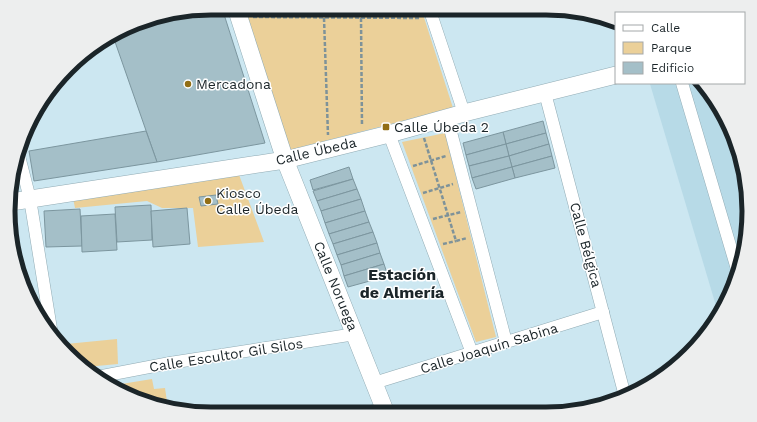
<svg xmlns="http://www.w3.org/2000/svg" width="757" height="422" font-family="'Work Sans',sans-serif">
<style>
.built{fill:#b7dae7}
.green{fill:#ebd099}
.building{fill:#a4bfc8;stroke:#7c969f}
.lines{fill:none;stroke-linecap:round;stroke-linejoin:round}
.street-casing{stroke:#91abb4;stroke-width:13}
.secondary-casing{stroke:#91abb4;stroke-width:18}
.path{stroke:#7e9299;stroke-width:2.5;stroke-dasharray:4 2;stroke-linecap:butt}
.street{stroke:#fff;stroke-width:12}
.secondary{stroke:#fff;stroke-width:17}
.poi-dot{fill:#926e15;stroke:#fff;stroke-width:1.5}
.labels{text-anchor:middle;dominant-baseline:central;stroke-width:3;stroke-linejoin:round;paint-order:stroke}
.poi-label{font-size:14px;fill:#1b2529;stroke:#fff;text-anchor:start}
.street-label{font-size:14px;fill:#1b2529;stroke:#fff}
.quarter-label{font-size:16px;font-weight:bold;fill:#1b2529;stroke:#fff}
.rim{fill:none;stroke:#1b2529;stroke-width:5}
</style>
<rect width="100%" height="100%" fill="#cce7f1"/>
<polygon class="built" points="653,83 702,83 707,88 742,159 747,238 722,313 719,316 650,84"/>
<g class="green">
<polygon points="243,8 421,8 453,108 290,150"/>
<polygon points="445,133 496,337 476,342 402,142"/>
<polygon points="238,172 264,242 198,247 193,208 162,208 147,201 75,208 73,198"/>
<polygon points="117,339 118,364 86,367 67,352 66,344"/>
<polygon points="152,379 154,389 165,388 168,408 146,403 109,386"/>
</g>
<g class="building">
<polygon points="211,8 222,8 265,143 157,162 113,36 137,24 156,17"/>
<rect x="296" y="8" width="82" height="7"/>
<polygon points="543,121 546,133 506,144 503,132"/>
<polygon points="146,131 157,162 34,181 29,151"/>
<polygon points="503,132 506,144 466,155 463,143"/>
<polygon points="546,133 549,144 509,156 506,144"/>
<polygon points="506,144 509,156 469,166 466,155"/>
<polygon points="549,144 552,156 512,167 509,156"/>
<polygon points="509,156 512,167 472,178 469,166"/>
<polygon points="552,156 555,168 515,178 512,167"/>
<polygon points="349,167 353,179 313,190 310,180"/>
<polygon points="512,167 515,178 476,189 472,178"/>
<polygon points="353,179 357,189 317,201 313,191"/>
<polygon points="357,189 361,199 321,211 317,201"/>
<polygon points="216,195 218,204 201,206 199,197"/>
<polygon points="361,199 365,211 325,223 321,211"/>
<polygon points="151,205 152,240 117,242 115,207"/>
<polygon points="187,208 190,244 153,247 151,211"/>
<polygon points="80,209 82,246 46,247 44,211"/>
<polygon points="365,211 369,222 329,234 325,223"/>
<polygon points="115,214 117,250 82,252 81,216"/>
<polygon points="369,222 373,232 333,244 329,234"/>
<polygon points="373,232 377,243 337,255 333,244"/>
<polygon points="17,238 21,255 16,256 12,239"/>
<polygon points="377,243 380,253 341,265 337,255"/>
<polygon points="380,253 384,264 344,276 341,265"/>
<polygon points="384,264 388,276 348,287 344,276"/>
<polygon points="28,276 30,292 26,293 23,288 21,278"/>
</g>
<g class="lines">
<defs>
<g id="street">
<polyline points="429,8 464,113"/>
<polyline points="682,83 737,269"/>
<polyline points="545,93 625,396"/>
<polyline points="447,117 506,342"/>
<polyline points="389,134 472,353"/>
<polyline points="18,152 30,199 52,335"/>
<polyline points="97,377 170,363 355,334"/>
<polyline points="374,383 603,312"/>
<polyline points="363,413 385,409"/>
</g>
<g id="secondary">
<polyline points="236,8 285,160 386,413"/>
<polyline points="11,202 285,160 389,134 464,113 616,75"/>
</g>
</defs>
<use href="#street" class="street-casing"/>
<use href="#secondary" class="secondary-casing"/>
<g class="path">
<polyline points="253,17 420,18"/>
<polyline points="324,18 328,135"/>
<polyline points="361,18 362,126"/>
<polyline points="424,138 456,241 467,238"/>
<polyline points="413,166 446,156"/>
<polyline points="423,193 453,184"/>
<polyline points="433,219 461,212"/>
<polyline points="443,244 456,241"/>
</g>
<use href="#street" class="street"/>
<use href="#secondary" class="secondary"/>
</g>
<g class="poi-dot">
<circle cx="188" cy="84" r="4"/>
<rect x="382" y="123" width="8" height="8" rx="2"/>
<circle cx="208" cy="201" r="4"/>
</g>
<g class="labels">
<g class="poi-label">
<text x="196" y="84">Mercadona</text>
<text x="394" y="127">Calle Úbeda 2</text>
<text x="216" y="193">Kiosco<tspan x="216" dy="16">Calle Úbeda</tspan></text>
</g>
<g class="street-label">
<text transform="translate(316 151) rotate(-13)">Calle Úbeda</text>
<text transform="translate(586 245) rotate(75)">Calle Bélgica</text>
<text transform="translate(336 286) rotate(68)">Calle Noruega</text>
<text transform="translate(489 348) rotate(-17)">Calle Joaquín Sabina</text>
<text transform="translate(226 355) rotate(-9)">Calle Escultor Gil Silos</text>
</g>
<g class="quarter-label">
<text x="402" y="274">Estación<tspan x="402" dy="18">de Almería</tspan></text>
</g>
</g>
<path d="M0 0H757V422H0ZM211 15H546A196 196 0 0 1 742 211V211A196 196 0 0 1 546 407H211A196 196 0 0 1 15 211V211A196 196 0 0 1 211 15Z" fill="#edeeee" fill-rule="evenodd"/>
<path class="rim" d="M211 15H546A196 196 0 0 1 742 211V211A196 196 0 0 1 546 407H211A196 196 0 0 1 15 211V211A196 196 0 0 1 211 15Z"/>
<rect x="615" y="12" width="130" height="72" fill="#ffffff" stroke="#a4a8a9"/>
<rect x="623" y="25" width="20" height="6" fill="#ffffff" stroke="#a4a8a9"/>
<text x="651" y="32" font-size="12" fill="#1b2529">Calle</text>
<rect x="623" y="42" width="20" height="12" fill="#ebd099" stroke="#a4a8a9"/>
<text x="651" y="52" font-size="12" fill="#1b2529">Parque</text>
<rect x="623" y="62" width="20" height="12" fill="#a4bfc8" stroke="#a4a8a9"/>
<text x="651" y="72" font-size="12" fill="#1b2529">Edificio</text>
</svg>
